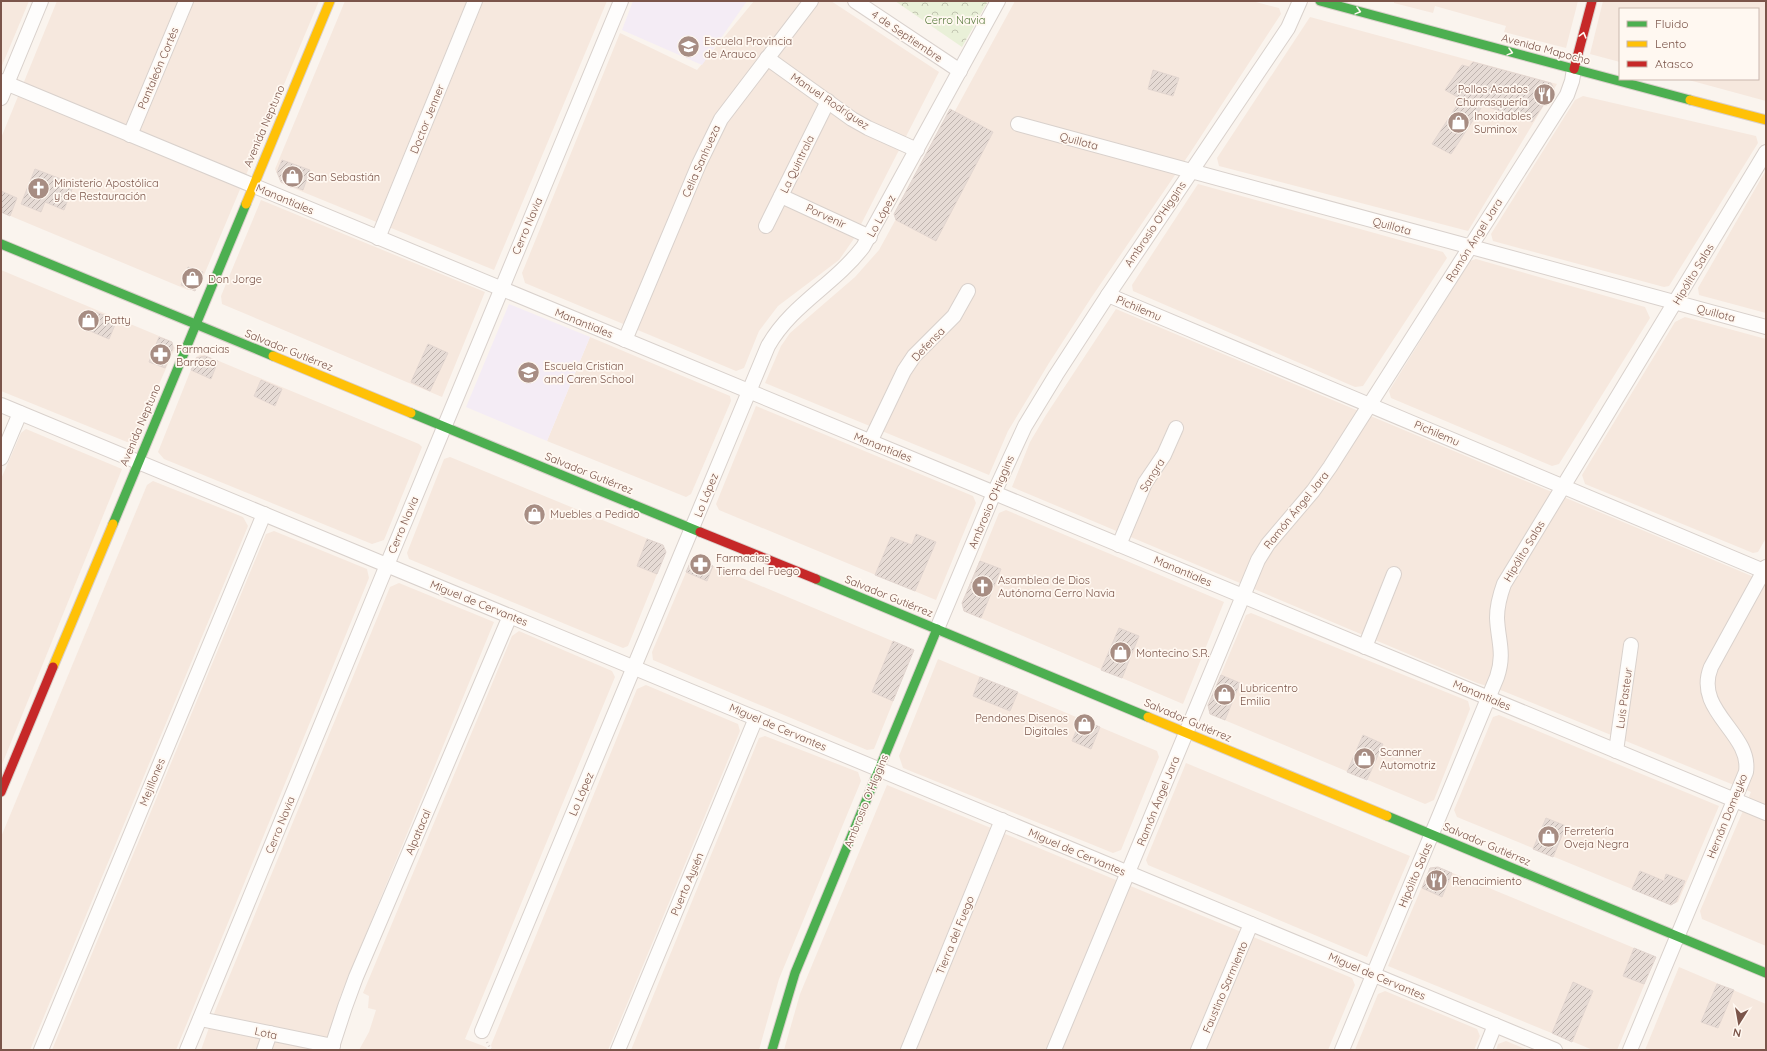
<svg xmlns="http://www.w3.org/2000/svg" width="1767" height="1051" font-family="Quicksand,sans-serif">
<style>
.residential{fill:#f6e8de}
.education{fill:#f4ecf5}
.park{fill:url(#park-crowns)}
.building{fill:url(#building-hatch);stroke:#e3d6d0}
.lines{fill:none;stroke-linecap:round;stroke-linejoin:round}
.street-casing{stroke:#d9d1cc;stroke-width:16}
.fast-casing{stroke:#d9cfca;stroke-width:11}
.slow-casing{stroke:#d9cfca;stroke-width:11}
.jam-casing{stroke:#d9cfca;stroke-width:11}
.path{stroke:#dcd2ce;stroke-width:2.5;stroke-dasharray:1 3;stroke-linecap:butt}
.street{stroke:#fefdfc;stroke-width:14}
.fast{stroke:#4caf50;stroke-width:9}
.slow{stroke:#ffc107;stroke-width:9}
.jam{stroke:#c62828;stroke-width:9}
.oneway{stroke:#fff8f1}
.labels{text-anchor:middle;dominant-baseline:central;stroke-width:3.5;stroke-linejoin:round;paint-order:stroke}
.park-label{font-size:11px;fill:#587b3e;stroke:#fff8f1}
.street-label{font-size:11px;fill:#7b554a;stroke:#fff8f1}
.poi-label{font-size:11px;fill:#7b554a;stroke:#fff8f1;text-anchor:start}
</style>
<defs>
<pattern id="park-crowns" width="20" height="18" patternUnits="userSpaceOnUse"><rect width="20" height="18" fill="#e9f0d8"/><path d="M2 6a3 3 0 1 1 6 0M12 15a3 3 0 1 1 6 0" fill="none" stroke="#c2c5b1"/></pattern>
<pattern id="building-hatch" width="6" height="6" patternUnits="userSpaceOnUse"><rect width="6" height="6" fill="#e6dbd5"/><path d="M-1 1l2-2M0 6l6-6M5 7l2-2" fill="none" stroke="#bfb4af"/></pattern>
</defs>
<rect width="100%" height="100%" fill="#faf4ee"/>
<g class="residential">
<polygon points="1,1 29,1 1,68"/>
<polygon points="57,1 319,1 199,287 188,290 1,212 1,138"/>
<polygon points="345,1 607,1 494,270 281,183 275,169"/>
<polygon points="754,1 831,1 939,72 853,240 839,260 778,306 759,331 744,368 736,371 525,283 522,273 620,33 697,70"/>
<polygon points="1015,1 1252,1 1279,8 1281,14 1190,153 1091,298 1049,363 1008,431 989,475 765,383 781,346 790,333 855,277 879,250"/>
<polygon points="1394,1 1578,1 1566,48 1504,32 1506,26 1435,6 1433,13 1394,3"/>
<polygon points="1603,1 1766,1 1766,101 1685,79 1758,79 1758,9 1620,9 1620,62 1590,54"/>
<polygon points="1310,17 1557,84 1468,231 1219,166 1217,158"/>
<polygon points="1583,96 1756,136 1758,143 1669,286 1664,287 1493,241 1491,234 1575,100"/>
<polygon points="1766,170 1766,313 1699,295 1698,288"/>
<polygon points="1198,184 1443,252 1447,258 1363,386 1355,387 1133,291 1132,285"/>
<polygon points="261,200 485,292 442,397 222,304 221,296"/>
<polygon points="1476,259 1645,307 1650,318 1559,464 1552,466 1391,398 1389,391 1470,261"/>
<polygon points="1,270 171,341 175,348 134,441 127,442 1,391"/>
<polygon points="1116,309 1766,582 1766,946 1702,919 1700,911 1751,792 1503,691 1477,683 1012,487 1030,442 1046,415"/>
<polygon points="1685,317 1766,339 1766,538 1758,552 1753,553 1585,484 1582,475 1675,322"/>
<polygon points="590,337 730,396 731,401 691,494 686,497 547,441"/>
<polygon points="202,354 419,444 422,447 384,540 372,544 164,459 158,452 196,357"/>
<polygon points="756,406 973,496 976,503 936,600 719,510 716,504"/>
<polygon points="26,429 122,469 1,767 1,479 21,433"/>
<polygon points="450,457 663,545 666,552 628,646 623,648 409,559 407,553 444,459"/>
<polygon points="153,481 243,517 248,526 30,1050 1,1050 1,837 147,485"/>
<polygon points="1006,510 1224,602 1183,704 964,611 962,603 999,513"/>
<polygon points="274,531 367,569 369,578 176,1050 52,1050 266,534"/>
<polygon points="699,560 914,650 874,749 867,750 653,660 652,652 690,563"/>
<polygon points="399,583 494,622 340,997 325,1050 201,1050 215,1011 390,587"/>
<polygon points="1251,613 1468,701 1470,709 1434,800 1425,804 1210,714 1208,705 1246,615"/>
<polygon points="519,631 612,671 615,677 465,1039 486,1047 488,1050 359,1050 369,1032 376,1010 368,1008 369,996 363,993 512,636"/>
<polygon points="938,659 1157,751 1159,757 1121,850 1113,853 903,768 899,756"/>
<polygon points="646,685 738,724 740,731 608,1050 495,1050 492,1049 491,1045 637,689"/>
<polygon points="1499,715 1719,806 1678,902 1671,905 1457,817 1454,810 1493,717"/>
<polygon points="765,736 858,772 861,781 779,979 759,1050 631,1050 759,738"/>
<polygon points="1186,763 1410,856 1367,957 1148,865 1146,860"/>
<polygon points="887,785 1352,978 1355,985 1328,1050 784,1050 800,994"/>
<polygon points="1438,867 1656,957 1617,1050 1593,1050 1388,966 1430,868"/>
<polygon points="1679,967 1766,1004 1766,1050 1645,1050"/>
<polygon points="1385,991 1477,1029 1480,1036 1474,1050 1355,1050 1378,994"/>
<polygon points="1506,1041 1528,1050 1496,1050 1498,1044"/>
</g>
<g class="education">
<polygon points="633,1 747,1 702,65 622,30"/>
<polygon points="509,304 590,337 547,441 466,407"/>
</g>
<polygon class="park" points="895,1 988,1 962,47"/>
<g class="building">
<polygon points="1473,62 1551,83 1554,89 1532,122 1483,105 1451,154 1432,144 1461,99 1445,90 1462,65 1469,67"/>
<polygon points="1153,70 1179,78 1173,96 1148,89"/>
<polygon points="950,109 993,132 936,241 896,220 894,214"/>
<polygon points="282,160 310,170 303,190 281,182 277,172"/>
<polygon points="35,169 74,184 64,210 45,202 41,212 21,204"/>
<polygon points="1,191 17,198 10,216 1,212"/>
<polygon points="188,267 203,272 195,291 181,285"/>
<polygon points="90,310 117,320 109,339 83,328"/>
<polygon points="159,337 172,342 173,348 165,368 149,362"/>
<polygon points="428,344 448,353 430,391 411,382"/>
<polygon points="205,356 218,361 211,379 191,370 196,358"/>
<polygon points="261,380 282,389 275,406 254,396"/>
<polygon points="916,534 936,542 915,591 875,575 891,537 912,545"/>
<polygon points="647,539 663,545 666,552 657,574 637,566"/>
<polygon points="699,560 713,566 707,581 686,572 690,563"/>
<polygon points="980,561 1001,569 981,618 964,611 962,603"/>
<polygon points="1119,628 1139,636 1122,678 1101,670"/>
<polygon points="893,641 914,650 893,701 872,692"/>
<polygon points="1221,675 1240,683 1225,720 1210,714 1208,705"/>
<polygon points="980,677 1018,692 1010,711 973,696"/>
<polygon points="1081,719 1100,727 1091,749 1072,741"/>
<polygon points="1363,735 1383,744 1367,780 1347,772"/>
<polygon points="1546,818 1566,826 1553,857 1533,849"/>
<polygon points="1438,867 1452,873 1442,897 1422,888 1430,868"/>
<polygon points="1640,871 1664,881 1666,874 1685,881 1676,902 1671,905 1632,889"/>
<polygon points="1634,948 1656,957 1644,984 1623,976"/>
<polygon points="1573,982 1593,991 1572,1042 1552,1033"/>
<polygon points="1717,984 1734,990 1718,1028 1701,1022"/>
</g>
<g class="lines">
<defs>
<g id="street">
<polyline points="855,1 960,71"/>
<polyline points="767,58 852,119 868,128 917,150"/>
<polyline points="1,81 1766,813"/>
<polyline points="1,98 41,1"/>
<polyline points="1018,124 1766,327"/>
<polyline points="130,135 186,1"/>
<polyline points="781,196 870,237"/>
<polyline points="766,226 828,101"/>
<polyline points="378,238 475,1"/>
<polyline points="1108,295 1766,572"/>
<polyline points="625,340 699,164 721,119 811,1"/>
<polyline points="1,405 1555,1050"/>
<polyline points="870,442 904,371 914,356 954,316 968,291"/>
<polyline points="1,458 20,413"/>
<polyline points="1119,545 1145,483 1164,455 1176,428"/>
<polyline points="937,629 994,493 1025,426 1056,375 1108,295 1288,28 1300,1"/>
<polyline points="1365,647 1394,574"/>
<polyline points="1616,751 1631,645"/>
<polyline points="200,1019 333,1046"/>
<path d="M482,1031L768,346C792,304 834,285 863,247L998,1"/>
<polyline points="41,1050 264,514"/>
<polyline points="187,1050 387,565 621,1"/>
<polyline points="264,1050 270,1033"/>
<polyline points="331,1050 345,1007 356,977 510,616"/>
<polyline points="618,1050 756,718"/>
<polyline points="908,1050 1002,820"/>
<polyline points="1054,1050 1258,560 1268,544 1313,491 1330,467 1567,95 1572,81 1574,69"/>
<polyline points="1198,1050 1251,924"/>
<path d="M1342,1050L1497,677C1505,653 1498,641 1497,618C1497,606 1500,595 1504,584L1766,152"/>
<polyline points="1485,1050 1495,1025"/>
<path d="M1630,1050L1746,772C1752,733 1693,711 1711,667L1766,567"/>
</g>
<g id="fast">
<polyline points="1320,1 1690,100"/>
<polyline points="1,244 273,356"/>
<polyline points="411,413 700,532"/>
<polyline points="113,524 246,204"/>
<polyline points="816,579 1148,717"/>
<polyline points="1387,816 1766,973"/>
<polyline points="772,1050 795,973 937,629"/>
</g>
<g id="slow">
<polyline points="1690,100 1766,120"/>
<polyline points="246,204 330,1"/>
<polyline points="273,356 411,413"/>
<polyline points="53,667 113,524"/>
<polyline points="1148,717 1387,816"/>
</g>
<g id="jam">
<polyline points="1574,69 1592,1"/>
<polyline points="700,532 816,579"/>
<polyline points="1,792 53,667"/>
</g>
</defs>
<use href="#street" class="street-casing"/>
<use href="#fast" class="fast-casing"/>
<use href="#slow" class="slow-casing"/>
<use href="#jam" class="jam-casing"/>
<polyline class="path" points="487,1042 491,1050"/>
<use href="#street" class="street"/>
<use href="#fast" class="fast"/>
<use href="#slow" class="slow"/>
<use href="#jam" class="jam"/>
</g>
<defs><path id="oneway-chevron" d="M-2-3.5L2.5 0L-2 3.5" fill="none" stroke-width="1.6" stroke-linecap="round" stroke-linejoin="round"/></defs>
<g class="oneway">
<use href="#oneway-chevron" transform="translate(1358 11) rotate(15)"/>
<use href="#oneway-chevron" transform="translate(1583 35) rotate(-75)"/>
<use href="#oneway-chevron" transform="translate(1510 52) rotate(15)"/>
</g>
<defs>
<symbol id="school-disc" viewBox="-11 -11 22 22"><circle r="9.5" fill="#a78d83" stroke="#fff8f1"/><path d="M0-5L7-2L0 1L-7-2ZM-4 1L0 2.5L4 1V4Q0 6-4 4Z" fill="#fff"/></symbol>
<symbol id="restaurant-disc" viewBox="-11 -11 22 22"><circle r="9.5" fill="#a78d83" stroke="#fff8f1"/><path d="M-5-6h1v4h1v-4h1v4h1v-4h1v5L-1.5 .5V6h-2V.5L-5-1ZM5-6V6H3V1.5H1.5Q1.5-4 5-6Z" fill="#fff"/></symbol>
<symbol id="shop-disc" viewBox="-11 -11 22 22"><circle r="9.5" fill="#a78d83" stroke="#fff8f1"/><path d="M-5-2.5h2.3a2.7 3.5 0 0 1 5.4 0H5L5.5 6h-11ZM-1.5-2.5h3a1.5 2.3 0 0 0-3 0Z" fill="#fff"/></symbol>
<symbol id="church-disc" viewBox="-11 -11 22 22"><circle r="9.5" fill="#a78d83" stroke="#fff8f1"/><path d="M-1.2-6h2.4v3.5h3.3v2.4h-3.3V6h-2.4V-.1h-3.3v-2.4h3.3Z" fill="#fff"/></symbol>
<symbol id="pharmacy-disc" viewBox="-11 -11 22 22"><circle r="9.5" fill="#a78d83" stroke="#fff8f1"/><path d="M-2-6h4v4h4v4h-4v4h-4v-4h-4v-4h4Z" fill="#fff"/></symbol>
</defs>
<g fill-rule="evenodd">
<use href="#school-disc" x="676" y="34" width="25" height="25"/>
<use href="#restaurant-disc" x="1532" y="82" width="25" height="25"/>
<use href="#shop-disc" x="1446" y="110" width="25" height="25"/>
<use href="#shop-disc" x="280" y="164" width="25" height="25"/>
<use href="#church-disc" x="26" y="176" width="25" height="25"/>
<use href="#shop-disc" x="180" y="266" width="25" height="25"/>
<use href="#shop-disc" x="76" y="308" width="25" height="25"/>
<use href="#pharmacy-disc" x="148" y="342" width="25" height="25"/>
<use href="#school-disc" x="516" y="360" width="25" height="25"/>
<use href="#shop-disc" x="522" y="502" width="25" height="25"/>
<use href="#pharmacy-disc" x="688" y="552" width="25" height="25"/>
<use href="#church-disc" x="970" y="574" width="25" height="25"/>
<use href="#shop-disc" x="1108" y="640" width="25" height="25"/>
<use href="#shop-disc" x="1212" y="682" width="25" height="25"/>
<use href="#shop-disc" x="1072" y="712" width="25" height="25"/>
<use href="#shop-disc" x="1352" y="746" width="25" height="25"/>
<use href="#shop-disc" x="1536" y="824" width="25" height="25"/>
<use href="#restaurant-disc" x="1424" y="868" width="25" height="25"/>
</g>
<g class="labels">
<g class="park-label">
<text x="955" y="20">Cerro Navia</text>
</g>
<g class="street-label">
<text transform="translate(907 36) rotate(34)">4 de Septiembre</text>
<text transform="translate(1546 49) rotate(15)">Avenida Mapocho</text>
<text transform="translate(158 68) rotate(-67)">Pantaleón Cortés</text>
<text transform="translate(830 101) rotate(34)">Manuel Rodríguez</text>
<text transform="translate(427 119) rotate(-68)">Doctor Jenner</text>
<text transform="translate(264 126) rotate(-67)">Avenida Neptuno</text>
<text transform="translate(1079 141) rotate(15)">Quillota</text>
<text transform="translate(701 161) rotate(-66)">Celia Sanhueza</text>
<text transform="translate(797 164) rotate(-64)">La Quintrala</text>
<text transform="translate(285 199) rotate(23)">Manantiales</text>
<text transform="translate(826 216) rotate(25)">Porvenir</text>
<text transform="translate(881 216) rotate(-61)">Lo López</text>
<text transform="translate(1155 224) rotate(-56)">Ambrosio O'Higgins</text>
<text transform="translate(527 226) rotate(-67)">Cerro Navia</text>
<text transform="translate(1392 226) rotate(15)">Quillota</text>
<text transform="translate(1474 240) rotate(-58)">Ramón Ángel Jara</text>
<text transform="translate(1693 274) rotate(-59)">Hipólito Salas</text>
<text transform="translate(1139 308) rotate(23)">Pichilemu</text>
<text transform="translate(1716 313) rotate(15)">Quillota</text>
<text transform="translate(584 323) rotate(22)">Manantiales</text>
<text transform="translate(928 344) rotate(-46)">Defensa</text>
<text transform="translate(289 350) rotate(22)">Salvador Gutiérrez</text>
<text transform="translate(140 425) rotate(-67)">Avenida Neptuno</text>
<text transform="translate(1437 433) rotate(23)">Pichilemu</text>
<text transform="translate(883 447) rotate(22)">Manantiales</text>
<text transform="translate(589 473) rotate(22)">Salvador Gutiérrez</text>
<text transform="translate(1152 475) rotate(-58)">Sangra</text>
<text transform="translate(706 495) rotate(-68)">Lo López</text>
<text transform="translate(991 502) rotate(-67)">Ambrosio O'Higgins</text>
<text transform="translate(1296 510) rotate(-51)">Ramón Ángel Jara</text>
<text transform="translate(403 525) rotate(-67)">Cerro Navia</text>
<text transform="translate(1524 551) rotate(-59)">Hipólito Salas</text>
<text transform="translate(1183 571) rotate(23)">Manantiales</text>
<text transform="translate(889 596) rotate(22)">Salvador Gutiérrez</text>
<text transform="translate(479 603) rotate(22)">Miguel de Cervantes</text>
<text transform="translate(1482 695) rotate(23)">Manantiales</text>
<text transform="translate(1624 698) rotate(-82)">Luis Pasteur</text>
<text transform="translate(1188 720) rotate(23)">Salvador Gutiérrez</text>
<text transform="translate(778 727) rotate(23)">Miguel de Cervantes</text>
<text transform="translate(152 782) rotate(-68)">Mejillones</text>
<text transform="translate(581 794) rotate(-67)">Lo López</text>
<text transform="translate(866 801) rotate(-68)">Ambrosio O'Higgins</text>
<text transform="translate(1158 801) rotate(-68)">Ramón Ángel Jara</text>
<text transform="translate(1727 816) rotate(-68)">Hernán Domeyko</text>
<text transform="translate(280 825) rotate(-68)">Cerro Navia</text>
<text transform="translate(418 832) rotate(-67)">Alpatacal</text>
<text transform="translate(1487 844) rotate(23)">Salvador Gutiérrez</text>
<text transform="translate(1077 852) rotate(23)">Miguel de Cervantes</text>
<text transform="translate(1415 875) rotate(-67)">Hipólito Salas</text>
<text transform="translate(687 884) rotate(-67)">Puerto Aysén</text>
<text transform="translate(955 935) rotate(-68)">Tierra del Fuego</text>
<text transform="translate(1377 976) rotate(23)">Miguel de Cervantes</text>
<text transform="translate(1225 987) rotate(-67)">Faustino Sarmiento</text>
<text transform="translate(266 1033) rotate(12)">Lota</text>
</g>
<g class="poi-label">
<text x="704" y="41">Escuela Provincia<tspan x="704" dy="13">de Arauco</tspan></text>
<text x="1528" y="89" text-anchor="end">Pollos Asados<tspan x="1528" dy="13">Churrasquería</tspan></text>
<text x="1474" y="116">Inoxidables<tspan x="1474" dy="13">Suminox</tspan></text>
<text x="308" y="177">San Sebastián</text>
<text x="54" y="183">Ministerio Apostólica<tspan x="54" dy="13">y de Restauración</tspan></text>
<text x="208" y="279">Don Jorge</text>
<text x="104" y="320">Patty</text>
<text x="176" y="349">Farmacias<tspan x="176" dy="13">Barroso</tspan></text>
<text x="544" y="366">Escuela Cristian<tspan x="544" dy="13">and Caren School</tspan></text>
<text x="550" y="514">Muebles a Pedido</text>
<text x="716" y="558">Farmacias<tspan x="716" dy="13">Tierra del Fuego</tspan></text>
<text x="998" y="580">Asamblea de Dios<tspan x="998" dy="13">Autónoma Cerro Navia</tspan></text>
<text x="1136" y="653">Montecino S.R.</text>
<text x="1240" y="688">Lubricentro<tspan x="1240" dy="13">Emilia</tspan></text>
<text x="1068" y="718" text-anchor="end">Pendones Disenos<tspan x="1068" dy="13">Digitales</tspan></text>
<text x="1380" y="752">Scanner<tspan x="1380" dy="13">Automotriz</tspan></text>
<text x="1564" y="831">Ferretería<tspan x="1564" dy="13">Oveja Negra</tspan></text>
<text x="1452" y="881">Renacimiento</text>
</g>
</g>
<rect width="1767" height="1051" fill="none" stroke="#7b554a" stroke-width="4"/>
<rect x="1619" y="8" width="140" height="72" fill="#fff8f1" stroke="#cab7ae"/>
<rect x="1627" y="21" width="20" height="6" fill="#4caf50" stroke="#cab7ae"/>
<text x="1655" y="28" font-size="12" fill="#7b554a">Fluido</text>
<rect x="1627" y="41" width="20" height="6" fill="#ffc107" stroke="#cab7ae"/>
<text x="1655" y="48" font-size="12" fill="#7b554a">Lento</text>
<rect x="1627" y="61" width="20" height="6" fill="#c62828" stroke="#cab7ae"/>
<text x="1655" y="68" font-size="12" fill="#7b554a">Atasco</text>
<g transform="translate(1739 1023) rotate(191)" stroke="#fff8f1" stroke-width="3" paint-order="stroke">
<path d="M0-3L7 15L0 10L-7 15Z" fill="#7b554a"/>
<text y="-6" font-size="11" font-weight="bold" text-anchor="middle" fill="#7b554a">N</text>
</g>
</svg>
